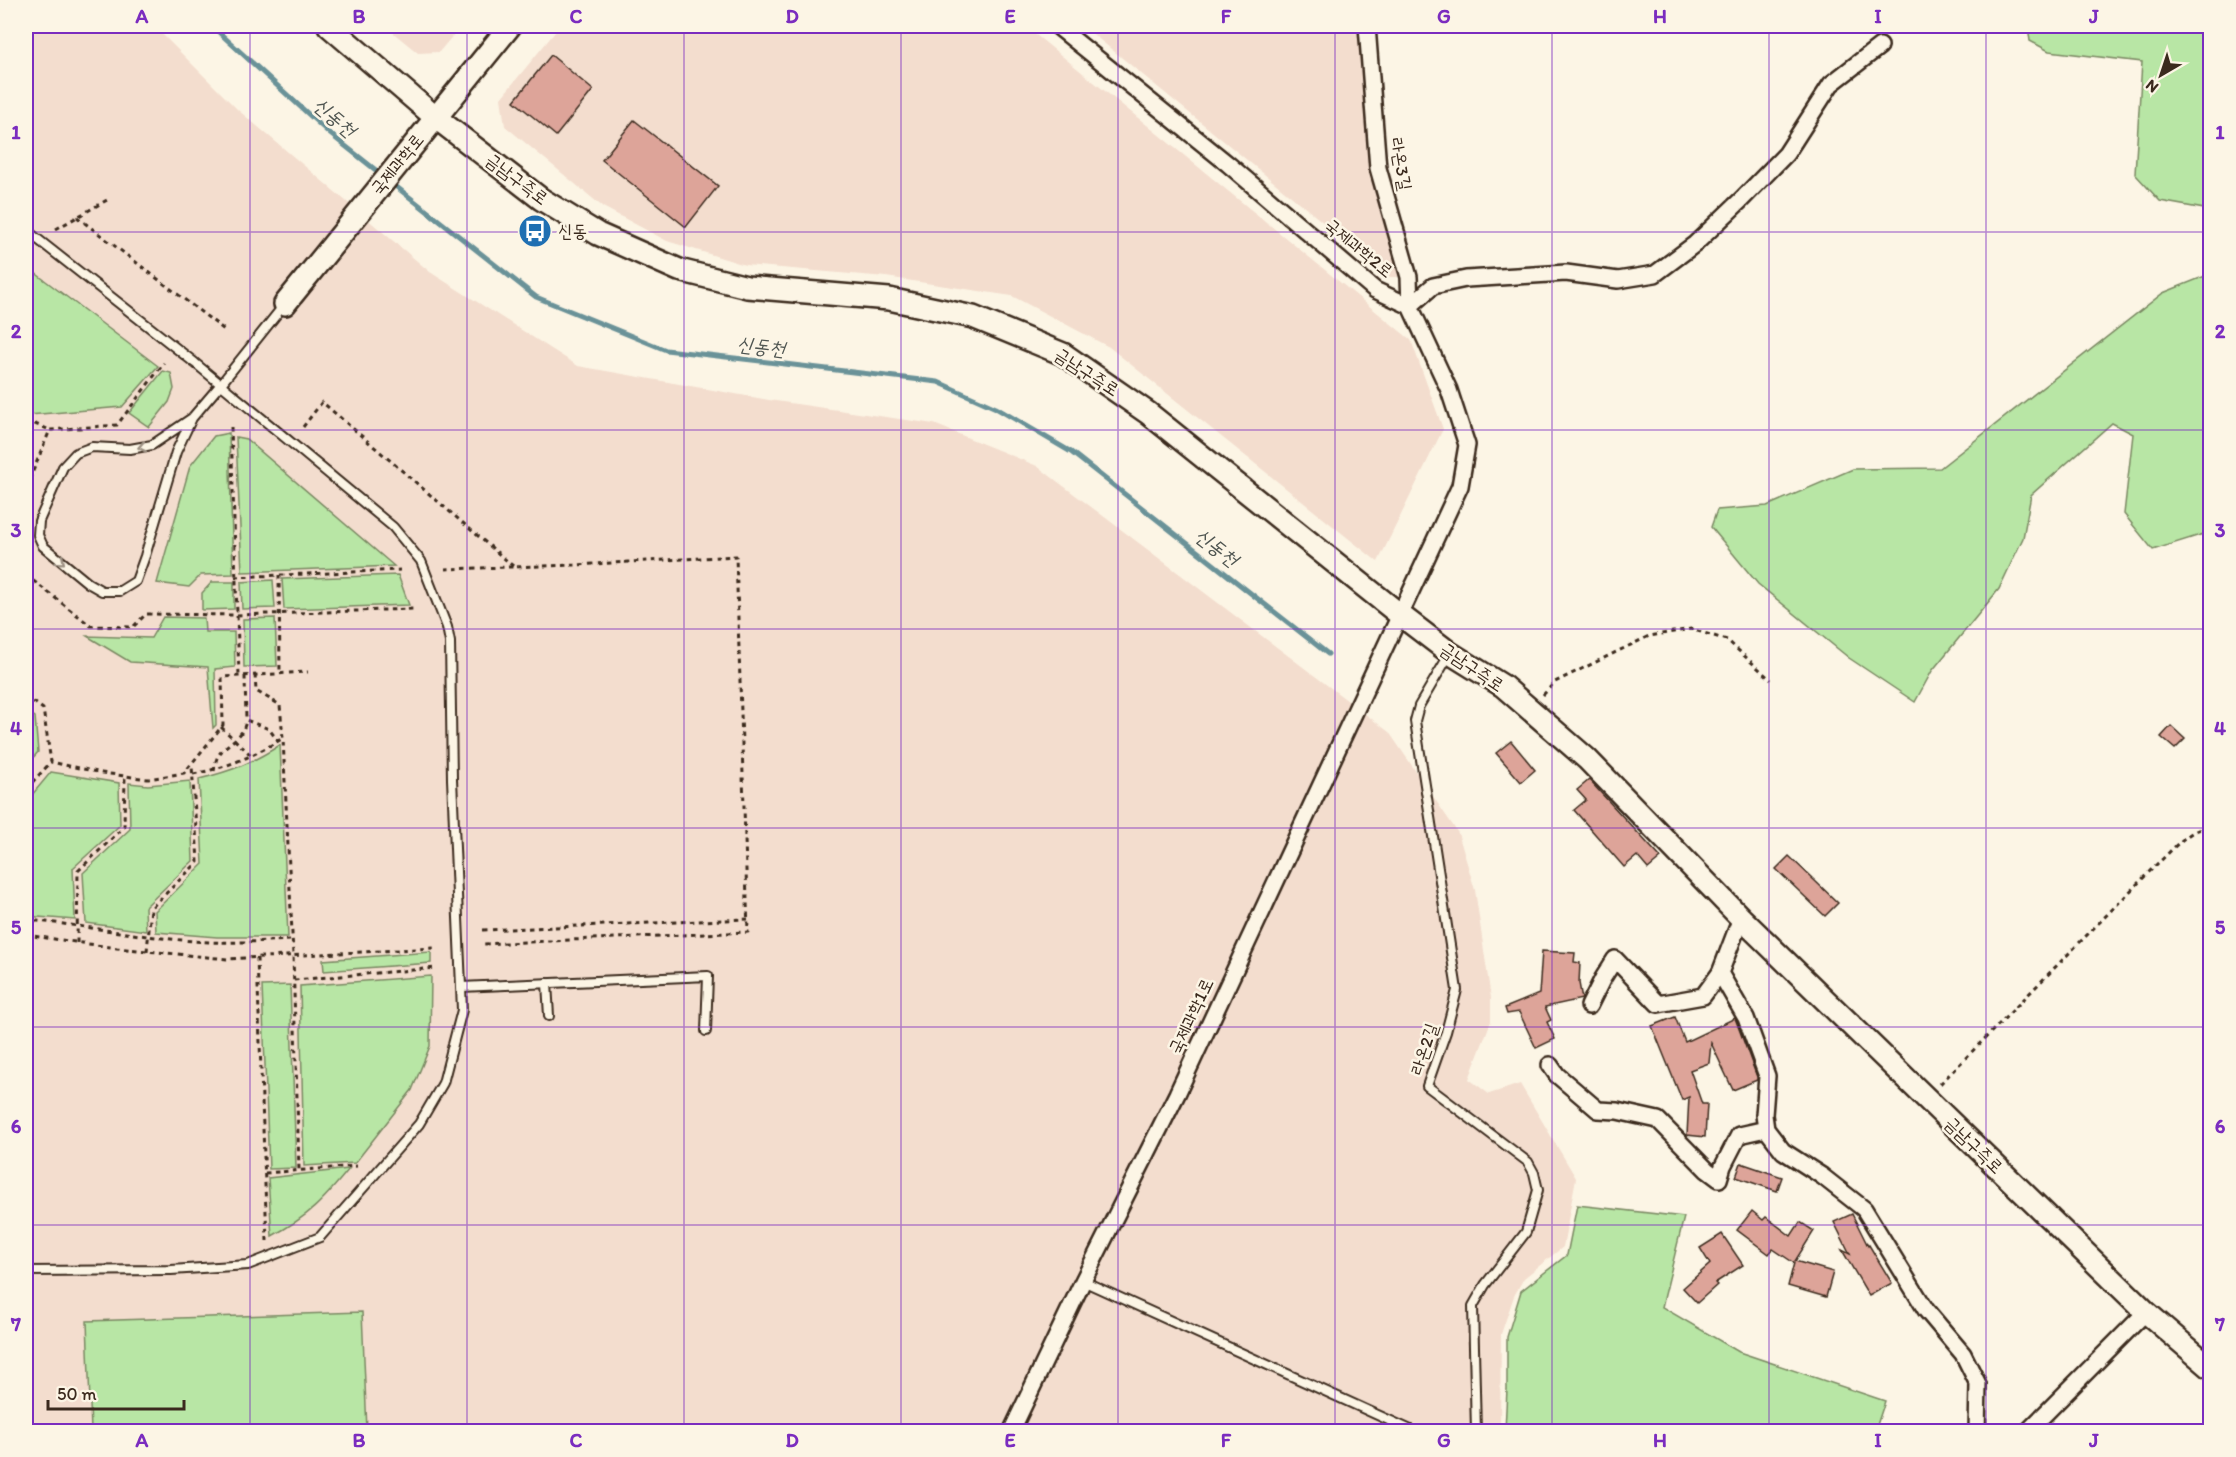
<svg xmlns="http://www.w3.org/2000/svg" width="2236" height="1457" font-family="Itim,'Poor Story',sans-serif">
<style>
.built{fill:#f3ddce}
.green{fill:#b8e6a5;stroke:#7a8862;stroke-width:1.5}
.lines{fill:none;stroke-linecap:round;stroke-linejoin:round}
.stream{stroke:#6a9298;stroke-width:5}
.building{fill:#dda499;stroke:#3b2a1e;stroke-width:1.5}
.lane-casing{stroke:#3b2a1e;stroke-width:12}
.street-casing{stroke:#3b2a1e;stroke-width:20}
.secondary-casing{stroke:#3b2a1e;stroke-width:26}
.path{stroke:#3b2a1e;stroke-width:3;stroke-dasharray:4.5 4.5;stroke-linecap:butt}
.lane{stroke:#fcf5e5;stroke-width:8}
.street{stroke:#fcf5e5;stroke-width:15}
.secondary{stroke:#fcf5e5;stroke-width:21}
.oneway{stroke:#9c9082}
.grid{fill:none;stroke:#7b2cbf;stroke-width:1.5;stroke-opacity:0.55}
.labels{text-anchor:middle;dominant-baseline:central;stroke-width:5;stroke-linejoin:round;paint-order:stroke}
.street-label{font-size:18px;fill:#3b2a1e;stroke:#fcf5e5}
.poi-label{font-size:18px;fill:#3b2a1e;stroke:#fcf5e5;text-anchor:start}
.water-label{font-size:20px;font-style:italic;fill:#4f5551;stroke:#fcf5e5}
.neatline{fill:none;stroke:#7b2cbf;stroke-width:2}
.grid-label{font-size:20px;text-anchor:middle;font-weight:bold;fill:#7b2cbf}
</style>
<rect width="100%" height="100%" fill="#fcf5e5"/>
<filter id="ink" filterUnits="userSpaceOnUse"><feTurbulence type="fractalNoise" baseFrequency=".0167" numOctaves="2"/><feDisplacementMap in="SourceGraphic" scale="12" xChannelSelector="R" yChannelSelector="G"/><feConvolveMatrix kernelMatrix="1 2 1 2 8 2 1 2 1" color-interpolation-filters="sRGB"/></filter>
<g filter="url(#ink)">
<g class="built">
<polygon points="26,26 154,26 238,110 430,272 578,366 769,400 934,424 1037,466 1389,732 1458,833 1475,890 1491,998 1491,1021 1469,1079 1489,1094 1520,1084 1576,1178 1563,1247 1524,1278 1514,1296 1501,1334 1500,1431 26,1431"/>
<polygon points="385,26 461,26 439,52 418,53"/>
<polygon points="560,26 1025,26 1411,340 1443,429 1378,562 1109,347 1012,296 886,277 745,265 667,241 603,207 505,126 501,98"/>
<polygon points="1083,26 1358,26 1403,269 1398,277 1390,277"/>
</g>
<g class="green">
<polygon points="2028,26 2210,26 2210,210 2160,201 2135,174 2142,62 2049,51 2030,41"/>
<polygon points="26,266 158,366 122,407 29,415 26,413"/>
<polygon points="2210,274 2210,532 2153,550 2124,514 2133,434 2112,423 2031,495 2023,538 1999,589 1932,671 1915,702 1849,658 1758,584 1711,527 1717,510 1767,506 1853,469 1940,468 2163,293"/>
<polygon points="163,371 171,373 174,389 169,402 149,427 129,413"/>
<polygon points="229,433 233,574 201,575 189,587 157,583 190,466 214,436"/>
<polygon points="236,437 246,439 394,566 242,572"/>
<polygon points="398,575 409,605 284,609 282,579"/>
<polygon points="273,580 275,608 242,609 241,582"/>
<polygon points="212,582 234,582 234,609 202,610 202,593"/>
<polygon points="163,617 204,618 205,632 234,632 235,667 215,669 216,725 213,728 208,667 130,662 87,636 151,638"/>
<polygon points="275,618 277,666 244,667 243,619"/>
<polygon points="26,711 35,717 38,752 26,766"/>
<path d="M280,745L288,937H217L156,932L155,911L203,864L199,779C232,771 252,763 280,745Z"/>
<polygon points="51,772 119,783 120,825 73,868 75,920 26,916 26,802"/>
<polygon points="190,781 193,861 145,907 146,931 86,923 83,873 130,829 129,783 148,785"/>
<polygon points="431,952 431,963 324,971 323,960"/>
<polygon points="431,976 430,1046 412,1090 355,1163 304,1166 300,986"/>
<polygon points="290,985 296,1168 269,1169 262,986"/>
<path d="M349,1169C322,1202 309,1216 272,1236L268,1178Z"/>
<polygon points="1577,1205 1684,1217 1662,1307 1739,1352 1885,1401 1875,1431 1505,1431 1507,1389 1507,1337 1521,1291 1567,1255"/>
<polygon points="362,1312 367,1431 91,1431 87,1321"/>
</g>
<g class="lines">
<g class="stream">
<polyline points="212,26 329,133 382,175"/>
<polyline points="389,181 536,297 666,350 938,382 996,408 1071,452 1328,654"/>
</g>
</g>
<g class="building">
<polygon points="551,55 593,90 556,136 514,101"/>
<polygon points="634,120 718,186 686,227 602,160"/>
<polygon points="2171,726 2185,739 2175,749 2161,737"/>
<polygon points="1511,741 1535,770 1521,782 1496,753"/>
<polygon points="1589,780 1661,858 1648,869 1637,856 1624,867 1574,810 1586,800 1577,790"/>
<polygon points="1789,856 1838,903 1825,916 1776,869"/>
<polygon points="1542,951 1575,953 1574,962 1580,963 1579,983 1582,999 1545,1007 1551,1020 1547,1022 1555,1039 1536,1048 1519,1012 1507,1014 1505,1008 1539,994"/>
<polygon points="1675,1017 1685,1042 1735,1018 1757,1077 1757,1080 1733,1090 1711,1043 1709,1063 1690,1070 1702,1104 1707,1104 1705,1137 1687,1135 1689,1097 1682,1100 1652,1026"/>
<polygon points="1741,1163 1782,1177 1777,1191 1736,1177"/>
<polygon points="1752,1211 1763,1220 1766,1217 1791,1236 1800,1222 1814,1231 1795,1261 1833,1272 1826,1297 1788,1286 1794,1263 1773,1249 1769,1254 1737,1230"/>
<polygon points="1852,1214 1868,1246 1869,1245 1892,1283 1869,1296 1842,1250 1850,1254 1834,1222"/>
<polygon points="1722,1234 1743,1265 1715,1283 1717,1285 1697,1303 1683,1288 1710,1264 1700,1248"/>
</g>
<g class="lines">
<defs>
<g id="lane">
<polyline points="26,230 195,363 393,527 421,561 447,627 450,642 452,779 462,1010 443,1083 419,1124 320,1237 248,1265 171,1270 26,1271"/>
<polyline points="192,418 152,445 130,449 92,447 76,453 63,467 39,521 38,535 43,546 88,583 102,591 120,591 136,581 145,556 176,452 192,418 221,384 284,305"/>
<polyline points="1449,655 1419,706 1415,721 1457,990 1446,1032 1427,1086 1528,1162 1534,1173 1538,1190 1526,1232 1485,1285 1473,1306 1476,1432"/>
<polyline points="547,983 549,1016"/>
<polyline points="461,987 708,976 706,1031"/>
<polyline points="1083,1281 1415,1432"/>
</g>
<g id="street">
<polyline points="1367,26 1378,168 1409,277 1410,306"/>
<polyline points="1410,306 1433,286 1466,279 1566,273 1618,280 1655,274 1695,244 1741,200 1786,154 1831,84 1880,46"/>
<polyline points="1741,918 1720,973 1746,1018 1767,1076 1764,1115 1766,1129 1783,1151 1822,1176 1864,1209 1926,1310 1963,1354 1978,1384 1977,1432"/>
<polyline points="1589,1006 1603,978 1615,959 1658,1004 1703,996 1720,973"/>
<polyline points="1550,1065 1557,1075 1598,1110 1617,1111 1658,1120 1707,1170 1719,1179 1723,1166 1739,1135 1766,1129"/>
<polyline points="1011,1432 1083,1281 1177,1094 1460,486 1467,445 1449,390 1410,306 1375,290 1228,164 1057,26"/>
<polyline points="2027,1432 2146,1312"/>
</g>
<g id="secondary">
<polyline points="329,26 435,117 541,199 598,234 679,270 747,287 889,299 973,317 1063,354 1148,413 1399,614 1450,653 1503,686 1587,759 1741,918 1927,1099 2146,1312 2210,1367"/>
<polyline points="285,304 510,26"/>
</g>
</defs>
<use href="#lane" class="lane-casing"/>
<use href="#street" class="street-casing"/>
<use href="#secondary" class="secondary-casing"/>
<g class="path">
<polyline points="77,217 227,332"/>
<polyline points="56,229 107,200"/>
<polyline points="26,423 30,422 50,430"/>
<polyline points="231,427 239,676"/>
<polyline points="303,427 322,402 513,566"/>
<polyline points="26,488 50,430 117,425 164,363"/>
<polyline points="445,569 575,565 736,556 748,932 483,944"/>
<polyline points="26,575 91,626 133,627 146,614 237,615 414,609"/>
<polyline points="279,575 280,674"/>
<polyline points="235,577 400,570"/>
<polyline points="255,675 256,691 280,705 283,738 293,955 299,1170"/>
<polyline points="245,676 246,720 269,729 278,741"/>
<polyline points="1543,695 1555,682 1649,636 1691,629 1727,640 1771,680"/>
<polyline points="26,696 43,709 51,762 102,773 148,779 184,773 223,725 222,677 308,672"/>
<polyline points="221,727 252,756"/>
<path d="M214,771C215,766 216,759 218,756C227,741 243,740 246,720"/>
<path d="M193,774C226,768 254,756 283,738"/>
<polyline points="26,789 51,762"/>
<path d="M26,920C87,925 147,939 209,942C237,943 265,941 292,940"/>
<polyline points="483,930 748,919"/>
<polyline points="26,935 117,948 227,959 436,948"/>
<polyline points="77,943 78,871 124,827 125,776"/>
<polyline points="147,951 151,908 198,862 192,765"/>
<polyline points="257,958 267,1241"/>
<polyline points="294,980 437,968"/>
<path d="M1940,1084L2158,863C2173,850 2189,827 2210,828"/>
<polyline points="265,1173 357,1166"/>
</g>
<use href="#lane" class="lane"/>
<use href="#street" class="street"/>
<use href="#secondary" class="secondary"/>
</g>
<defs><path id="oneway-chevron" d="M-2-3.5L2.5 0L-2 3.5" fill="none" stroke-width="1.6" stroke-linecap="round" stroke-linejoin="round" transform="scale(1.5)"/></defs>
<g class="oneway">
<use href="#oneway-chevron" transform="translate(142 447) rotate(169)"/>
<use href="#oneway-chevron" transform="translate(61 561) rotate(40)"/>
</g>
</g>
<path class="grid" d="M250,26V1432M467,26V1432M684,26V1432M901,26V1432M1118,26V1432M1335,26V1432M1552,26V1432M1769,26V1432M1986,26V1432M26,232H2210M26,430H2210M26,629H2210M26,828H2210M26,1027H2210M26,1225H2210"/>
<defs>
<symbol id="bus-disc" viewBox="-11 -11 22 22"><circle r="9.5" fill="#1f6fb2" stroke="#fcf5e5"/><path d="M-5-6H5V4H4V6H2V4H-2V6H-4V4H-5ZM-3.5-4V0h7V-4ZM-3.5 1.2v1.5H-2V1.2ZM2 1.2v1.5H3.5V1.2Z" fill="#fff"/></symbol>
</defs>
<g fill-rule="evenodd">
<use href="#bus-disc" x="516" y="212" width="38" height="38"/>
</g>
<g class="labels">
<g class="street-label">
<text transform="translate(397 164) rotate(-51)">국제과학로</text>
<text transform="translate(1401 164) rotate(80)">라온3길</text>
<text transform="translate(517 179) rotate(37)">금남구즉로</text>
<text transform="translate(1359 248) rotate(39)">국제과학2로</text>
<text transform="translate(1087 372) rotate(33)">금남구즉로</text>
<text transform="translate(1472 667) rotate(34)">금남구즉로</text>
<text transform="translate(1191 1016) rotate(-65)">국제과학1로</text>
<text transform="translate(1424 1049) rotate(-72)">라온2길</text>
<text transform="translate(1974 1145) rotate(44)">금남구즉로</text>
</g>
<g class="poi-label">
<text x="558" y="231">신동</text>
</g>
<g class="water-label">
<text transform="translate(335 117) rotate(41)">신동천</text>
<text transform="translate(761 346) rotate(7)">신동천</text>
<text transform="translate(1217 547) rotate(38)">신동천</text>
</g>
</g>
<rect width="2236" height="1457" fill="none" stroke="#fcf5e5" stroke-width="66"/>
<g transform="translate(2161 75) rotate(219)" stroke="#fcf5e5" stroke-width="4.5" paint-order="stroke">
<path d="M0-4.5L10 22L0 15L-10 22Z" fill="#3b2a1e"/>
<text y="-9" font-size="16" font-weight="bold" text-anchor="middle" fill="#3b2a1e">N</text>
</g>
<path d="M48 1400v9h136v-9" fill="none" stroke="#3b2a1e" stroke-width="3"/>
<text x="57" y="1400" font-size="18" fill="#3b2a1e" stroke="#fcf5e5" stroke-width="4.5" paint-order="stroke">50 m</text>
<rect x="33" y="33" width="2170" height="1391" class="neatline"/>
<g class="grid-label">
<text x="142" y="23">A</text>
<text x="359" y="23">B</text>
<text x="576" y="23">C</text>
<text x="792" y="23">D</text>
<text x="1010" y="23">E</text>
<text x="1226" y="23">F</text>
<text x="1444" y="23">G</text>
<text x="1660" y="23">H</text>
<text x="1878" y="23">I</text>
<text x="2094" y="23">J</text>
<text x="16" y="139">1</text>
<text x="2220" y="139">1</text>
<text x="16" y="338">2</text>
<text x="2220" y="338">2</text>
<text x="16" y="537">3</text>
<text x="2220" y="537">3</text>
<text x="16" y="735">4</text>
<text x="2220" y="735">4</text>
<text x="16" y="934">5</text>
<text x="2220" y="934">5</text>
<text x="16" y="1133">6</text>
<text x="2220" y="1133">6</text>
<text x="16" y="1331">7</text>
<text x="2220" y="1331">7</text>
<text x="142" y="1447">A</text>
<text x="359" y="1447">B</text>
<text x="576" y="1447">C</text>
<text x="792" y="1447">D</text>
<text x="1010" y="1447">E</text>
<text x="1226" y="1447">F</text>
<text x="1444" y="1447">G</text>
<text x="1660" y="1447">H</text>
<text x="1878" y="1447">I</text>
<text x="2094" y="1447">J</text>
</g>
</svg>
